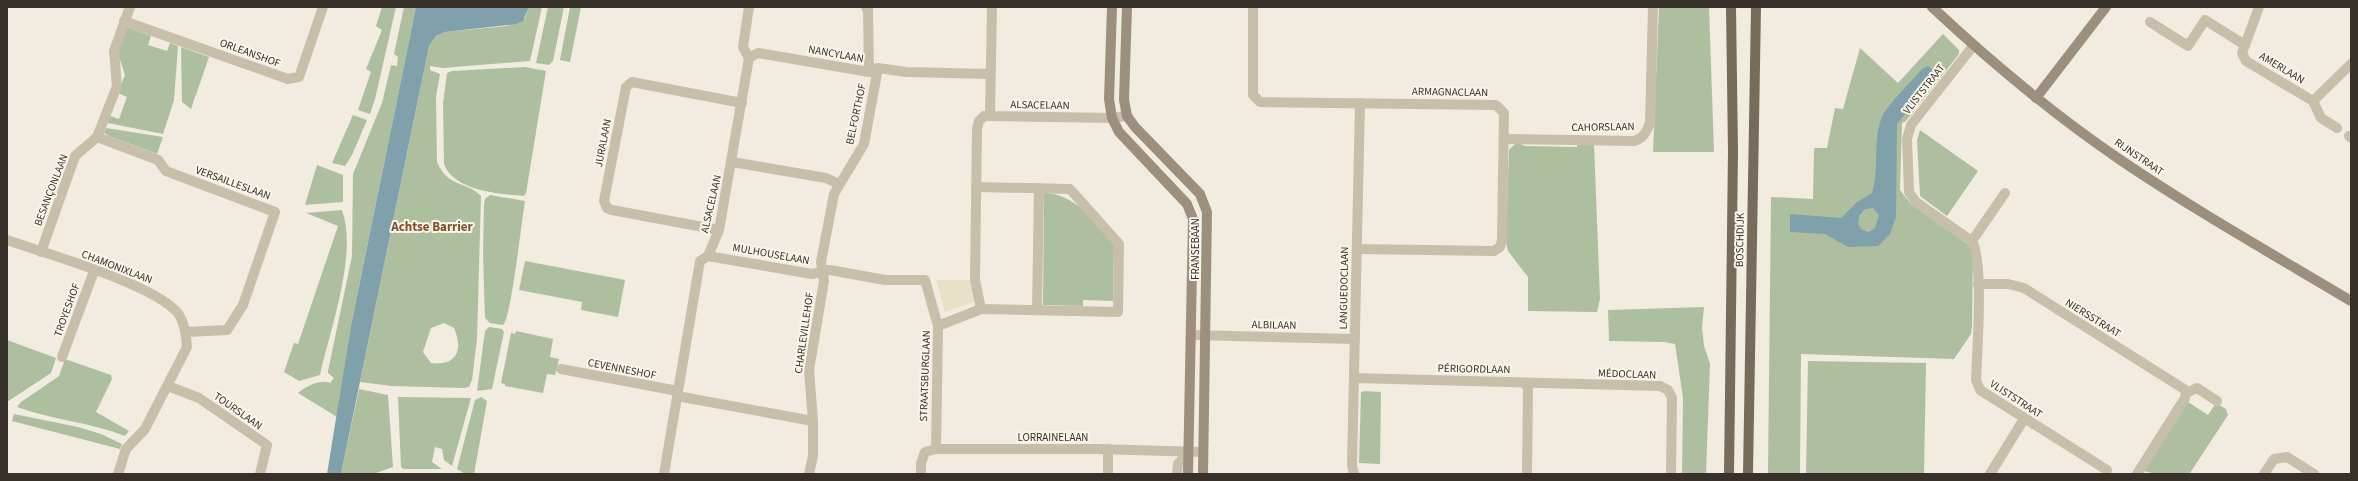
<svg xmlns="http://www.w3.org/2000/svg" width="2358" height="481" font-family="'Source Sans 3',sans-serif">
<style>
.green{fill:#adbf9f;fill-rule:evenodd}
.plaza{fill:#e8e1c7}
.water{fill:#80a0ac;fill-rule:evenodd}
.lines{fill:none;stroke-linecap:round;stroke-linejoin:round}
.street{stroke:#c8bfab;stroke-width:10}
.secondary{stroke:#9c8f7d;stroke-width:10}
.primary{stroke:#776b5c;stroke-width:10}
.labels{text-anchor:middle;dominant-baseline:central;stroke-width:4;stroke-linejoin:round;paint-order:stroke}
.street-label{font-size:11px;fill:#37312a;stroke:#f9f5eb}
.quarter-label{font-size:13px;font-weight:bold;fill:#805129;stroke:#f9f5eb}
</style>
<rect width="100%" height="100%" fill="#f1ecdf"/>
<g class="green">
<polygon points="382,7 396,7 375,99 370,114 358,110 371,72 366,69 382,30 376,26"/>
<path d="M404,7H416L351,326L337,417L298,393C307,386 320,379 330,383L334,378L328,373V371L352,256L353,174L382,103L391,65L397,66L398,57L394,54Z"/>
<path d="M529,7H542L530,61L443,68L430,66V70L440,74L436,97L437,162C448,188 467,181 481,196L477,339L472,380L469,387L464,388L391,386L360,382L429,46L436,36L445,32L507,26L525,18ZM444,323L454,328C464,351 456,366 431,363L423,352L431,328Z"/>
<polygon points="548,7 564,7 553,61 549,65 536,63"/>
<polygon points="570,7 581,7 570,62 560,60"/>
<polygon points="1659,7 1709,7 1714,152 1653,152"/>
<polygon points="126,27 151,36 148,45 167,51 170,43 178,46 174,100 163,134 108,123 110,116 119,119 127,97 118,93 125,75 118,54"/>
<polygon points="1943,34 1959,50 1959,54 1906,121 1902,123 1900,190 1911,204 1969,245 1973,254 1972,327 1971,334 1954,359 1801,354 1800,474 1768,474 1771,197 1813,199 1814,148 1827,148 1835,108 1843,109 1860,48 1898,83"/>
<polygon points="181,47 209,57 191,109 182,102"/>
<path d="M525,67L546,71L526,193L524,196C499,194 454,191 444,164L443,104L447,73L452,71Z"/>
<polygon points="353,115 367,120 352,155 345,166 332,163"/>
<polygon points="106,128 163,137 157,154 109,136 104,133"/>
<polygon points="1920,130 1978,171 1947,216 1920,196 1917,140"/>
<polygon points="1517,142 1525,146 1577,147 1577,143 1594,143 1600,299 1597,312 1528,311 1528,277 1508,251 1506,243 1509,150"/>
<polygon points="317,165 343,175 343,202 305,205"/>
<path d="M1044,193C1076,194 1093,221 1114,242L1113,301L1083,300V306L1043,305Z"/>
<path d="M490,195L525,201C522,218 511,319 503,325L490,323L485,318L483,254L484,205L485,199Z"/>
<path d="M342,210C358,253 330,330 320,375L299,381L284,372L294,343L298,344L338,226L306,213Z"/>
<polygon points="525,261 625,280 618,317 581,310 582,302 519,290"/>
<polygon points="1704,307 1702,327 1704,346 1710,364 1706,474 1682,474 1683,398 1675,344 1664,342 1609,341 1608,310"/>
<polygon points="489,327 502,329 504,332 492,389 477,391 485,331"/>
<polygon points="516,331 553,339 550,357 559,359 555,375 547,374 543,393 505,386 505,384 501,383 511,333 515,334"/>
<polygon points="7,340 56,358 51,373 7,402"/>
<path d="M65,359L111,375L112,379L96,412L129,431L125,436C89,422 53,420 17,407L21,402L59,376Z"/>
<polygon points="1808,361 1926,363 1924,474 1806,474"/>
<polygon points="359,389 388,395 393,467 373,474 341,474"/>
<polygon points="1365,391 1381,392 1380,464 1359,463 1361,392"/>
<polygon points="398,397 471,398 452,466 444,460 442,449 435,447 432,462 442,469 404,469 401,467"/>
<polygon points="481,397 487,401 474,474 465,474 457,469 475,400"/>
<polygon points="2188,402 2208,415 2216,403 2226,409 2228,415 2190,473 2156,474 2144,471"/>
<polygon points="14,414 78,427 101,434 122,444 120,449 12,421"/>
</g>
<polygon class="plaza" points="936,280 970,280 975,302 945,312"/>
<g class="water">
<polygon points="416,7 529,7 523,21 516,24 445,32 436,36 429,46 341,474 327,474 351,326"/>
<path d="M1928,66L1934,70V79L1897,124L1896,217L1890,234L1878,246L1848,247L1825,234L1790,232V214L1841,218L1857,202L1872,193C1880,169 1872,141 1882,117C1886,106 1913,80 1922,69ZM1873,208L1879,215L1875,228L1869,232L1862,230L1858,224L1859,216L1865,209Z"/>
</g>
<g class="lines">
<g class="street">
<polyline points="866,7 868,9 869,72"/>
<polyline points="992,7 990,116 1112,118 1127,116"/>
<polyline points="1253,7 1253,95 1260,102 1496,105 1504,113 1502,240 1500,247 1494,251 1357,249"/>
<polyline points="2259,7 2242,53 2246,61 2313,101 2351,64"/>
<polyline points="124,21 288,79 299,77 323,7"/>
<polyline points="2150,22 2188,46 2205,20 2245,45"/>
<path d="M1973,46L1911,125L1907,139L1909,192L1916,202L1972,241C1984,261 1977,353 1976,380L1980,390L2107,470"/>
<polyline points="749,58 758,53 869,72 878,68 906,72 990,74"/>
<polyline points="2313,101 2321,118 2337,128"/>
<polyline points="2349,136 2351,138"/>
<polyline points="97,137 158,160 166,171 275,212 243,305 227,330 186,332"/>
<path d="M1504,139L1634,141C1644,138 1646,132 1650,123L1653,7"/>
<polyline points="732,162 826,178 839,184"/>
<polyline points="719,230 612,210 607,208 604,201 626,87 632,82 742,103"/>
<path d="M7,240C47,254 151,283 177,312C185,322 186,335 187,347L145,429L126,449L118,474"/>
<polyline points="1972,241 2005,193"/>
<polyline points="41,252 75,156 97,137 117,86 114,51 130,7"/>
<polyline points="708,256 812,274 830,270 885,280 925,280 938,326 936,449"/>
<polyline points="1978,284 2008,284 2024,288 2184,389 2186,393 2185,398 2137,474"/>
<polyline points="981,309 975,280 977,129 979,121 984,116 990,116"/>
<polyline points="1037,310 1039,188"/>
<polyline points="938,326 981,309 1118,312 1119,244 1070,189 976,187"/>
<polyline points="1192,335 1355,339"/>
<polyline points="62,357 94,271"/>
<polyline points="561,369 678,391"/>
<polyline points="1354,378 1660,386 1668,390 1672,398 1671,474"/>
<polyline points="1525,383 1528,389 1527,474"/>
<polyline points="168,386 199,398 267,445 260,474"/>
<polyline points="2186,393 2197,388 2217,401"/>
<polyline points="677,396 813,421"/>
<polyline points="664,474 700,261 708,256 719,230 749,58 743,47 749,7"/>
<polyline points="809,474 813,456 813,421 809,370 824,281 821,262 834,194 864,144 878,68"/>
<polyline points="921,474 921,463 925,452 936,449 1097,449 1203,452"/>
<polyline points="1108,474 1108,449"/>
<polyline points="1177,474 1178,464 1189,452"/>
<polyline points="1354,474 1352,465 1360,103"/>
<polyline points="1990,474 2024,419"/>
<polyline points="2264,474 2274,459 2287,457 2314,474"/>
</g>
<g class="secondary">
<polyline points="1112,7 1109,99 1112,118 1119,132 1187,204 1193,219 1188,474"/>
<polyline points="1127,7 1124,100 1127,116 1135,127 1200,194 1207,212 1203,474"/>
<path d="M1932,7C1992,63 2054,115 2122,161C2196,211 2274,255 2351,301"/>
<polyline points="2036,98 2106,7"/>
</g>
<g class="primary">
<polyline points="1729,474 1733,152 1731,7"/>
<polyline points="1748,474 1756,7"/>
</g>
</g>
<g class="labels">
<g class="street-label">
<text transform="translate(250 53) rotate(20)">ORLEANSHOF</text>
<text transform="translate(836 54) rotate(10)">NANCYLAAN</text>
<text transform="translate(2282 68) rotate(31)">AMERLAAN</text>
<text transform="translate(1924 89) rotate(-52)">VLISTSTRAAT</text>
<text transform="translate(1450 92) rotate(1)">ARMAGNACLAAN</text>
<text transform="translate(1040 105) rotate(1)">ALSACELAAN</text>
<text transform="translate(856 114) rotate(-78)">BELFORTHOF</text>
<text transform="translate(1603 127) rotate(-1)">CAHORSLAAN</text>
<text transform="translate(603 143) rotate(-79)">JURALAAN</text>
<text transform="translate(2139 157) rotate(34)">RIJNSTRAAT</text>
<text transform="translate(233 183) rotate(20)">VERSAILLESLAAN</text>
<text transform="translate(51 190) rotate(-69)">BESANÇONLAAN</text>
<text transform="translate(711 204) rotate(-77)">ALSACELAAN</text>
<text transform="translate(1740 240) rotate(-89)">BOSCHDIJK</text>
<text transform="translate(1195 249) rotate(-90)">FRANSEBAAN</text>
<text transform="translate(771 254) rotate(10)">MULHOUSELAAN</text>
<text transform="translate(117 267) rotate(21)">CHAMONIXLAAN</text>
<text transform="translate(1344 288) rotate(-89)">LANGUEDOCLAAN</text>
<text transform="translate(67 310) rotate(-70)">TROYESHOF</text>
<text transform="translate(2093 318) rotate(32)">NIERSSTRAAT</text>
<text transform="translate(1274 325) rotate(1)">ALBILAAN</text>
<text transform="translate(804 333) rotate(-82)">CHARLEVILLEHOF</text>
<text transform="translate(622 369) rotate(11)">CEVENNESHOF</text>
<text transform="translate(1474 369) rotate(1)">PÉRIGORDLAAN</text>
<text transform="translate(1627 374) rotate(2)">MÉDOCLAAN</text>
<text transform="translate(925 376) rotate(-88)">STRAATSBURGLAAN</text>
<text transform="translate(2016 399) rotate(33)">VLISTSTRAAT</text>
<text transform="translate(238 411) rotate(35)">TOURSLAAN</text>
<text x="1053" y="437">LORRAINELAAN</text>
</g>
<g class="quarter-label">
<text x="432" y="227">Achtse Barrier</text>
</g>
</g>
<rect width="2358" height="481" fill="none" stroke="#37312a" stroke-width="16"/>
</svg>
